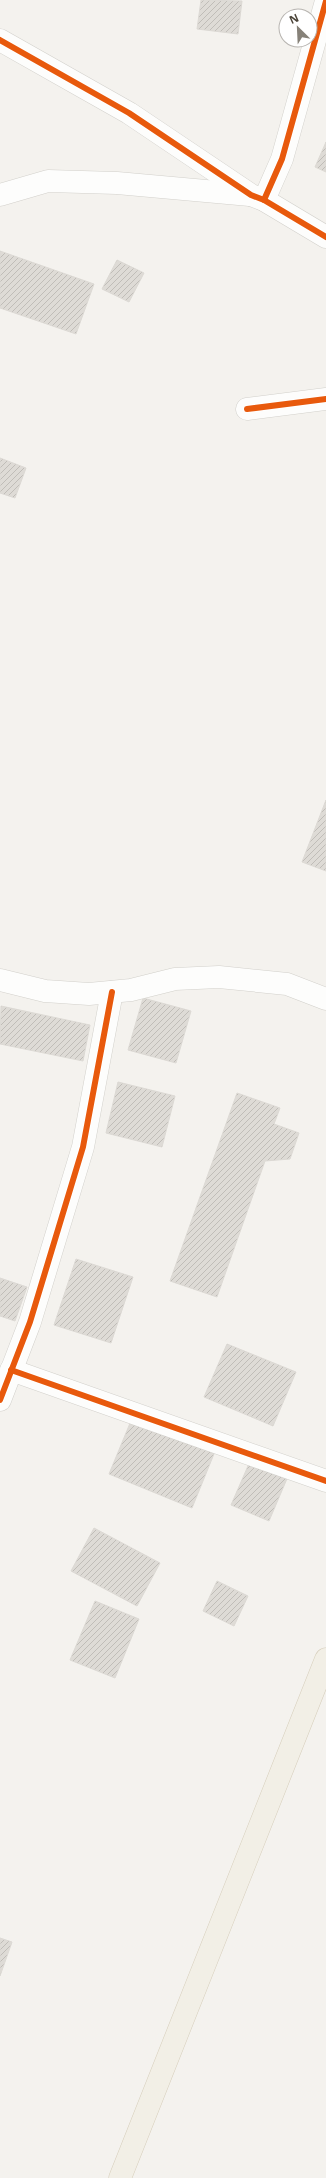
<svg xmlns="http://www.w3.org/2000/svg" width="326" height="2178" font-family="'Open Sans',sans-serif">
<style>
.building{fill:url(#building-hatch);stroke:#dcd9d4}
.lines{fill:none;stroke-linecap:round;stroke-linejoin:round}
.minor-casing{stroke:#d2d0cb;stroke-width:23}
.major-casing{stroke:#d6cebb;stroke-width:23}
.minor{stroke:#fdfdfc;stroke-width:22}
.major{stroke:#f2efe6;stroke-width:22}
.cycleway-casing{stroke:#fff;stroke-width:8}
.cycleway{stroke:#e8590c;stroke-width:6}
</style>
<defs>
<pattern id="building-hatch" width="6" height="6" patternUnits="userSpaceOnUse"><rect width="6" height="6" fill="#dedbd6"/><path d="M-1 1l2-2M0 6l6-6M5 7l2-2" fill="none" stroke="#c0bdb8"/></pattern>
</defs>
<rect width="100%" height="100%" fill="#f4f2ee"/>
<g class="building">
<polygon points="201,0 242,1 238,34 197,29"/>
<polygon points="326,142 326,172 315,167"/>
<polygon points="0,251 94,284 76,334 0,308"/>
<polygon points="117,260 144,273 129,302 102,289"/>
<polygon points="0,458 26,468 15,498 0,493"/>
<polygon points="326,800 326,871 302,862"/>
<polygon points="143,998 191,1011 176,1063 128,1050"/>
<polygon points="1,1006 90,1025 83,1061 0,1044"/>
<polygon points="118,1082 175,1096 162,1147 106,1133"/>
<polygon points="237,1093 280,1108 274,1124 299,1133 290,1159 265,1161 217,1297 170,1281"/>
<polygon points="76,1259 133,1277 111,1343 54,1325"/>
<polygon points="0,1278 27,1287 15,1321 0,1316"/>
<polygon points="227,1344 296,1372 273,1426 204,1397"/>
<polygon points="133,1416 216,1449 192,1508 109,1474"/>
<polygon points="251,1459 289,1474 269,1521 231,1505"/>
<polygon points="94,1528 160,1563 137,1606 71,1571"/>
<polygon points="217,1581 248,1596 234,1626 203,1611"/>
<polygon points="95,1601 139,1619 115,1678 70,1660"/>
<polygon points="0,1938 12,1942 0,1976"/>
</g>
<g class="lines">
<defs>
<g id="minor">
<polyline points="0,40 129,113 251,195 264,200 326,237"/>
<polyline points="0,195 48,181 117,183 250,195"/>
<polyline points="264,200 282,159 326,1"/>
<polyline points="247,409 326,399"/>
<polyline points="0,980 45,991 89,994 131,990 175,979 219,977 287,984 326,999"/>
<polyline points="11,1370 326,1481"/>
<polyline points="0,1400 30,1322 83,1147 112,992"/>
</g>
<polyline id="major" points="120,2178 326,1659"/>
</defs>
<use href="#minor" class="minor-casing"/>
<use href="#major" class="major-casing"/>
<use href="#minor" class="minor"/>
<use href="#major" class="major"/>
<defs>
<g id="cycleway">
<polyline points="0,40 129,113 251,195 264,200 326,237"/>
<polyline points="264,200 282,159 326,1"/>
<polyline points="247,409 326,399"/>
<polyline points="11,1370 326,1481"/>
<polyline points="0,1400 30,1322 83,1147 112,992"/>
</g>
</defs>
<use href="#cycleway" class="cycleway-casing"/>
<use href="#cycleway" class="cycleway"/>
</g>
<g transform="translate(298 28) rotate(336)"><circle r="19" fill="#ffffff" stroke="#b7b4b0"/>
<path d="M0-3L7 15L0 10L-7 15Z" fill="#868178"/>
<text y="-6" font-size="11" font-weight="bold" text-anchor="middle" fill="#4b4439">N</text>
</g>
</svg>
